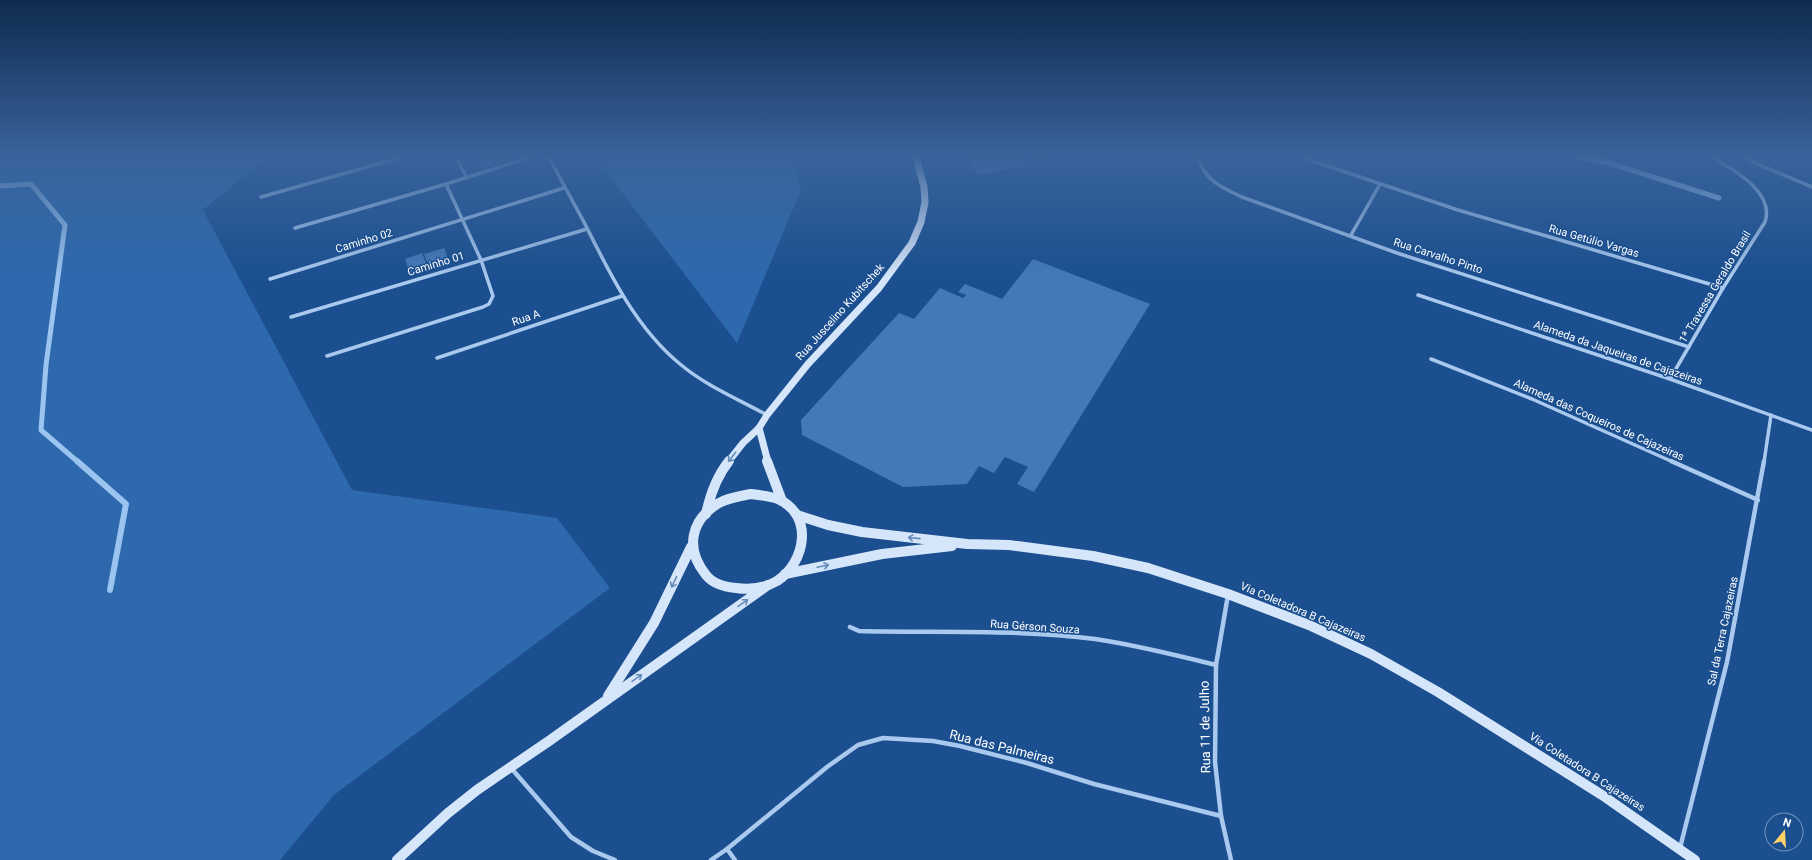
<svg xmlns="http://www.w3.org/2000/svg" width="1812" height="860" font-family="Roboto,sans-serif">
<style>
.green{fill:#2e69ad}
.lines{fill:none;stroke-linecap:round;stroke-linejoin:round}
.stream-far1{stroke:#9cc4f0;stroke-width:5}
.stream{stroke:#9cc4f0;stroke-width:6}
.building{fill:#4478b7}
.minor-far1{stroke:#a9c9ee;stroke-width:3.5}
.minor{stroke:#a9c9ee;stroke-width:4.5}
.secondary-far1{stroke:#d6e6fa;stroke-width:7}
.secondary{stroke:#d6e6fa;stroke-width:10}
.oneway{stroke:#668bba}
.labels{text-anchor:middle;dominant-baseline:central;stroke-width:3;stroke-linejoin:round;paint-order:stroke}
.street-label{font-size:11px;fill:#fff;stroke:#1b4f8f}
.near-street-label{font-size:13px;fill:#fff;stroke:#1b4f8f}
</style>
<rect width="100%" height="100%" fill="#1b4f8f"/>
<g class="green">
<polygon points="0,157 275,157 262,161 203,210 352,490 557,518 610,588 334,795 280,860 0,860"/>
<polygon points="595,157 794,157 801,190 737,343"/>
</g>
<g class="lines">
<g class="stream-far1">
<polyline points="1576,157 1606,162 1719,198"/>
<polyline points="0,186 31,184 65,225 46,365 41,430 78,462"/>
</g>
<polyline class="stream" points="77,461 126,504 110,590"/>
</g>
<g class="building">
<polygon points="477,157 494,157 498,164 482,169"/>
<polygon points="496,157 515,157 515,158 498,163"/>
<polygon points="1022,157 1027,165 978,175 967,158"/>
<polygon points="1030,157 1053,157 1053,158 1033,162"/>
<polygon points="444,248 450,264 430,270 424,254"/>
<polygon points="422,253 429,271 424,272 423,270 419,272 419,270 410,273 405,259"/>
<polygon points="1033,259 1150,304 1034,492 1017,484 1028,467 1005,457 994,473 979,466 967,484 903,487 802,435 801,420 899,313 914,319 940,288 963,298 966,295 958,292 965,284 1002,299"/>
</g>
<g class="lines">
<g class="minor-far1">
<polyline points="456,157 467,178"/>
<path d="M549,157C561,180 573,202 585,224C610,274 636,328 680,364C706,386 738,399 767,415"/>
<path d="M1198,157C1204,180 1222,188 1242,197L1397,253L1689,347"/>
<polyline points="1301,157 1458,210 1723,288"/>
<polyline points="1741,157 1812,187"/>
<polyline points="261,197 402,157"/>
<polyline points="295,228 446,184 531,157"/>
<polyline points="1351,235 1379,186"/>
<polyline points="270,279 564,188"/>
<polyline points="1418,295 1670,379 1812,430"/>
<polyline points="291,317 587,229"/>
<polyline points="327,356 483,307 489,304 493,296 481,260 446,184"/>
<polyline points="437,358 622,296"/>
<polyline points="1431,359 1532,399 1673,462"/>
<path d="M1670,379L1723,288L1765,222C1775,192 1734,170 1712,157"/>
<polyline points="1764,462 1771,415"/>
</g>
<g class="minor">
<polyline points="1671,461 1758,500"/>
<polyline points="1228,595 1216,665 1215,762 1221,816 1231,860"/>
<path d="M850,627L859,631C937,633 1017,629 1095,639C1136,645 1176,655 1216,665"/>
<polyline points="511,768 571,837 593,851 615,860"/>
<polyline points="1680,848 1727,662 1764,461"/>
<polyline points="727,849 735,860"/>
<polyline points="711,860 727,849 827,767 858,745 883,738 933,741 960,746 1027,763 1094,784 1221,816"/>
</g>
<g class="secondary-far1">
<polyline points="759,428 768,462"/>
<polyline points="728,462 743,443 759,428 767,415 808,364 879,288 912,243 921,222 925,202 924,187 916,157"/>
</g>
<g class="secondary">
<polyline points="767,461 782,501"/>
<path d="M751,494C760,495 769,496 778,499C814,515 806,562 777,581C765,588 750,590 736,588C725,587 713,584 706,575C685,549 690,520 719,503C728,498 740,496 751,494Z"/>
<path d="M706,514C710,495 717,476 729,461"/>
<polyline points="797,515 828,525 862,532 967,544 1009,545 1093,556 1148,568 1228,594 1309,625 1371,654 1438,692 1602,795 1695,860"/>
<polyline points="785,574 882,554 952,546"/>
<polyline points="608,696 654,623 691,547"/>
<polyline points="397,860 448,813 477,790 549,741 768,585"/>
</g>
</g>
<defs><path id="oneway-shaft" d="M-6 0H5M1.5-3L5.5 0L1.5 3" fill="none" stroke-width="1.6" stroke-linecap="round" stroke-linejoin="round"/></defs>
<g class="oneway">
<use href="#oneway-shaft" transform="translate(732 457) rotate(128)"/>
<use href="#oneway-shaft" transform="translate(914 538) rotate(-174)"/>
<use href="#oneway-shaft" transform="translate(823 566) rotate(-12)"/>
<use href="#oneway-shaft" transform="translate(674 582) rotate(116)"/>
<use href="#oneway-shaft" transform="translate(743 603) rotate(-35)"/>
<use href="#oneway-shaft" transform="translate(637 678) rotate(-35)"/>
</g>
<linearGradient id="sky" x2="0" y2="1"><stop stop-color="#0f2b4f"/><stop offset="0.56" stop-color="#39639b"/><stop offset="1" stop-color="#39639b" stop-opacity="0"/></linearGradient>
<rect width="1812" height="278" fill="url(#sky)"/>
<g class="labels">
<g class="street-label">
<text transform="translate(364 241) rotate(-17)">Caminho 02</text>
<text transform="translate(1594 241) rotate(16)">Rua Getúlio Vargas</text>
<text transform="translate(1438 256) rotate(18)">Rua Carvalho Pinto</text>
<text transform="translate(436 264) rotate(-17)">Caminho 01</text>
<text transform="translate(1715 287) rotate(-59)">1ª Travessa Geraldo Brasil</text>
<text transform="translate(840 312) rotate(-48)">Rua Juscelino Kubitschek</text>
<text transform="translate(526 318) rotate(-19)">Rua A</text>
<text transform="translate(1618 353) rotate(19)">Alameda da Jaqueiras de Cajazeiras</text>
<text transform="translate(1599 420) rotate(24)">Alameda das Coqueiros de Cajazeiras</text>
<text transform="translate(1303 612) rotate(23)">Via Coletadora B Cajazeiras</text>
<text transform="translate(1035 627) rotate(4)">Rua Gérson Souza</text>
<text transform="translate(1723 631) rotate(-78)">Sal da Terra Cajazeiras</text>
<text transform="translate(1587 772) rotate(33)">Via Coletadora B Cajazeiras</text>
</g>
<g class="near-street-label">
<text transform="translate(1205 727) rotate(-91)">Rua 11 de Julho</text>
<text transform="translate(1002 747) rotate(14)">Rua das Palmeiras</text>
</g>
</g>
<g transform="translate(1784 832) rotate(18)"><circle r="19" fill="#1b4f8f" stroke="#7695bc"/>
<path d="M0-3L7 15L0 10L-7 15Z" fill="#ffd166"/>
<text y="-6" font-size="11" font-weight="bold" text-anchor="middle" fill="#ffffff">N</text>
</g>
</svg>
